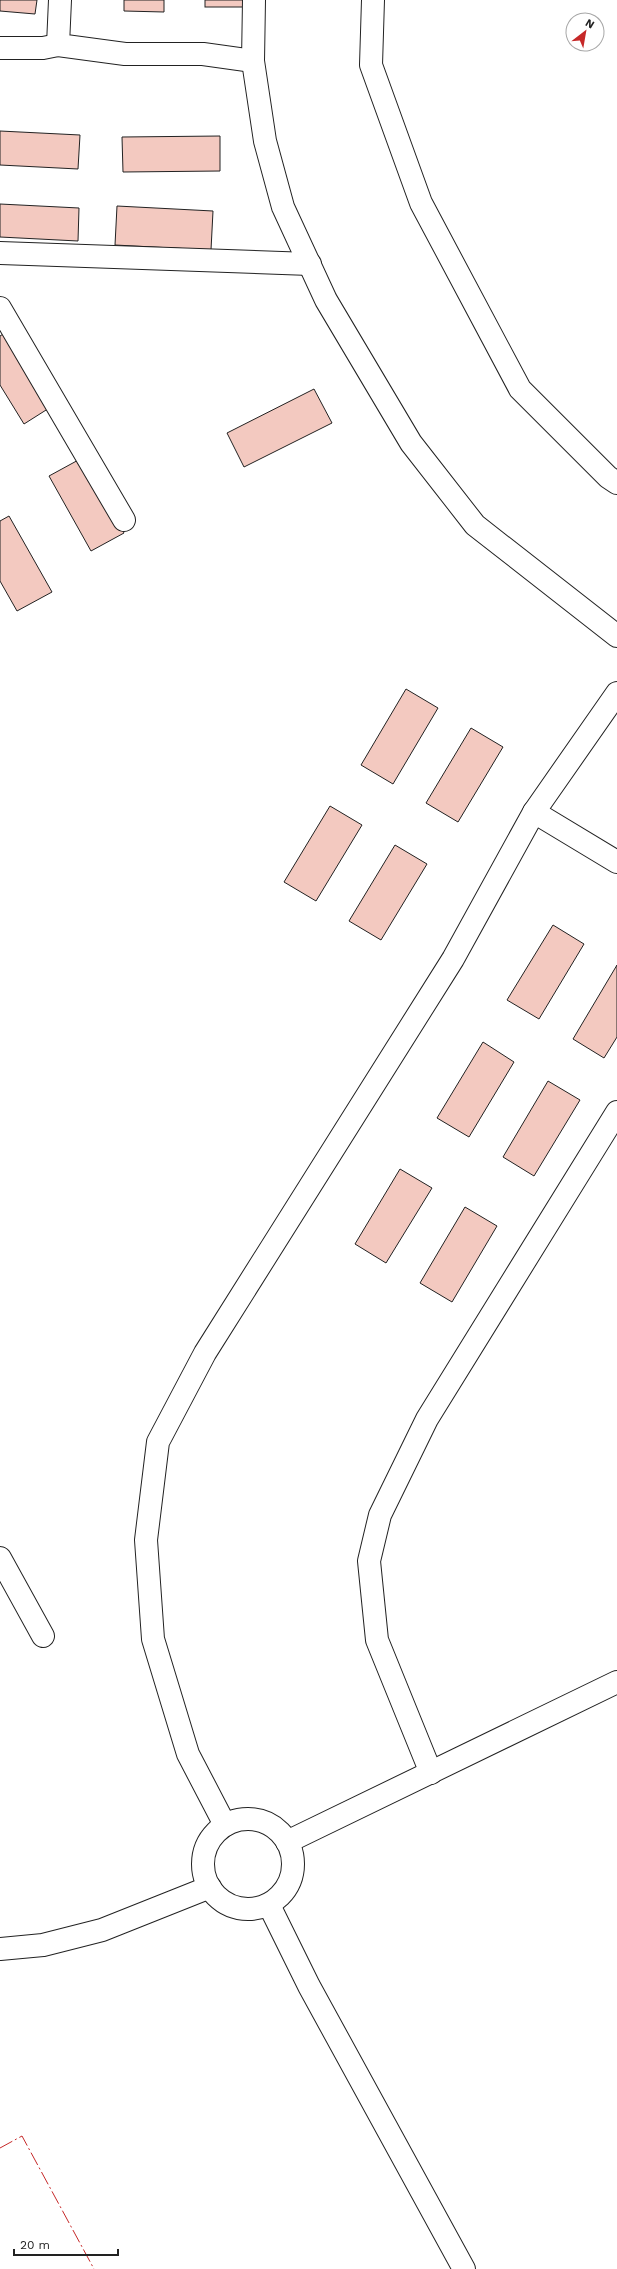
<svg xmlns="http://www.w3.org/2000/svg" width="617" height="2269" font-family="'Work Sans',sans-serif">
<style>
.building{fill:#f3c9c0;stroke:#222}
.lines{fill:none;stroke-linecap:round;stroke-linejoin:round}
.street-casing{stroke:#222;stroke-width:24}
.secondary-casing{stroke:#222;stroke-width:24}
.street{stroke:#fff;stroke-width:22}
.secondary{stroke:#fff;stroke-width:22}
.power{stroke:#c62828;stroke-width:1;stroke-dasharray:14 3 2 3;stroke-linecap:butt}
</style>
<rect width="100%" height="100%" fill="#fff"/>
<g class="building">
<polygon points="0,0 37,0 35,14 0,11"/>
<polygon points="124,0 164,0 164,12 124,11"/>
<rect x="205" y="0" width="40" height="7"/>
<polygon points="0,131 80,135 78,169 0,165"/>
<polygon points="220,136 220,171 123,172 122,137"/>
<polygon points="0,204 79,208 78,241 0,237"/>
<polygon points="117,206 213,211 211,250 115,245"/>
<polygon points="8,331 54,405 24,424 0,385 0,336"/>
<polygon points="314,389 332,423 244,467 227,433"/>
<polygon points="82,458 124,533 91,551 49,476"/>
<polygon points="9,516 52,592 17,611 0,581 0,521"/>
<polygon points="406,689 438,708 393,784 361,765"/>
<polygon points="471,728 503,747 458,822 426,803"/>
<polygon points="330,806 362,825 316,901 284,882"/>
<polygon points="395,845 427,864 381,940 349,921"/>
<polygon points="553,925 584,944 539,1019 507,1000"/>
<polygon points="617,965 617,1037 604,1058 573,1039"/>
<polygon points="483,1042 514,1062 469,1137 437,1118"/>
<polygon points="548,1081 580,1100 534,1176 503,1157"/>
<polygon points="400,1169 432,1188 386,1263 355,1244"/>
<polygon points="465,1207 497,1226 452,1302 420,1283"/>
</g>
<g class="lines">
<defs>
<g id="street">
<polyline points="60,0 58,45 125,54 203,54 253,61"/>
<polyline points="254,0 253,61 265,141 283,207 326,300 411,443 475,525 617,636"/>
<polyline points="0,48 43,48 58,45"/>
<polyline points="0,253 310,264"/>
<polyline points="0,308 124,520"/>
<polyline points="534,812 617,862"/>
<polyline points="0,1558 43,1636"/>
<polyline points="431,1773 377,1640 369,1561 380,1515 427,1419 617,1112"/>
<circle cx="248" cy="1864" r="45"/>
<polyline points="225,1825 188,1754 153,1639 146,1540 158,1442 205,1353 453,959 534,812 617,693"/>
<polyline points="287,1842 617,1682"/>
<polyline points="269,1905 309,1986 464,2269"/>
<polyline points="0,1949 43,1945 102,1930 210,1887"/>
</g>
<polyline id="secondary" points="373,0 371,65 421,203 520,389 608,477 617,483"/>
</defs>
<use href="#street" class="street-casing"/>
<use href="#secondary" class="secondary-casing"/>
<use href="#street" class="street"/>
<use href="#secondary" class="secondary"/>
<polyline class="power" points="0,2148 22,2136 94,2269"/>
</g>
<g transform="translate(585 32) rotate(31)"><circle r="19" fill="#ffffff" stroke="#a7a7a7"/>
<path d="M0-3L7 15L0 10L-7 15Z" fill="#c62828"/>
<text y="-6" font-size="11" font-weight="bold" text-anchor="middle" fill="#222222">N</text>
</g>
<path d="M14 2249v6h104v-6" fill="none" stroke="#222222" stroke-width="2"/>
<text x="20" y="2249" font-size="12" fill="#222222" stroke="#ffffff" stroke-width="3" paint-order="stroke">20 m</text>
</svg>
